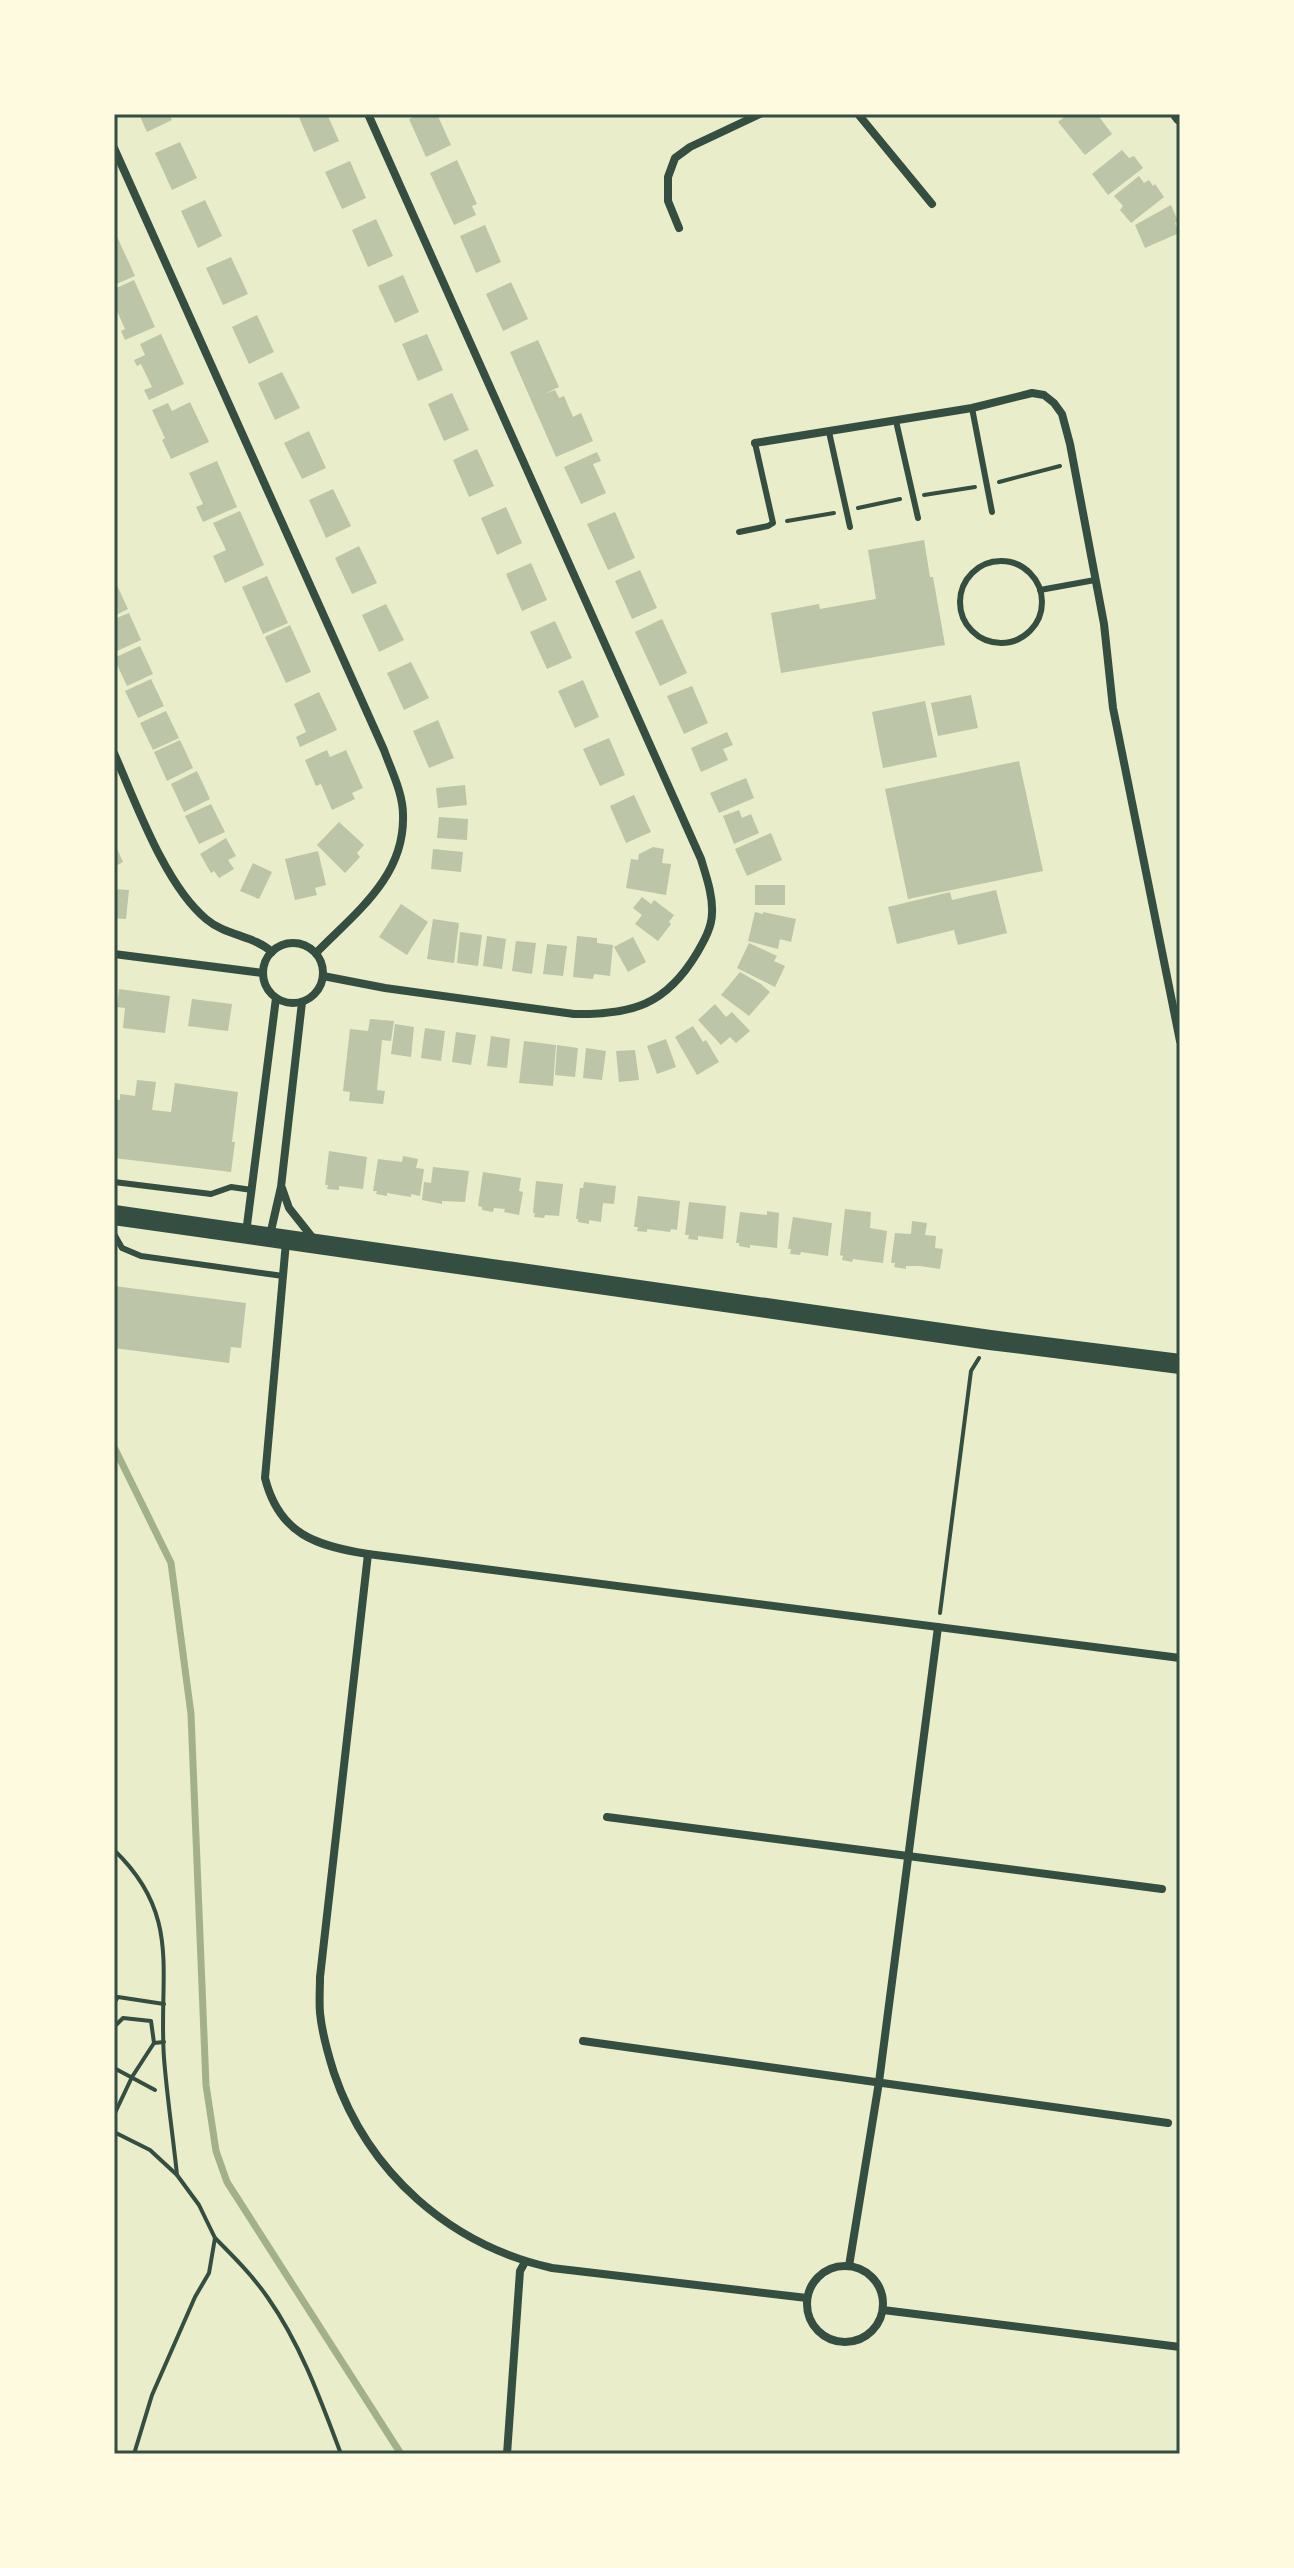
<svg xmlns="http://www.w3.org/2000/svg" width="1294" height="2568" font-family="Overpass,sans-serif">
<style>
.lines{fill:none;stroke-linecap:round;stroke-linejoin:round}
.stream{stroke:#a3b18a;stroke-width:7}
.building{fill:#bcc5a7}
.path{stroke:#344e41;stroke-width:4}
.service{stroke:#344e41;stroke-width:6}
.minor{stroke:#344e41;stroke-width:8}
.tertiary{stroke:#344e41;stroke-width:14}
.trunk{stroke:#344e41;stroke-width:20}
.neatline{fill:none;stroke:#344e41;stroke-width:3}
</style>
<rect width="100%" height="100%" fill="#e9edc9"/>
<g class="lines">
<polyline class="stream" points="114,1447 171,1563 191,1714 206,2085 216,2151 227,2182 401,2454"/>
</g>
<g class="building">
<polygon points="139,114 169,114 172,120 147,132"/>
<polygon points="300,114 327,114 339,141 314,152 298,115"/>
<polygon points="421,114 437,114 451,145 426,157 409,119"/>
<polygon points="1068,114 1097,114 1112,134 1085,155 1058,122"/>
<polygon points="180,142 197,178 172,190 155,153"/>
<polygon points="1122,150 1129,158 1134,156 1143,168 1108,195 1092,174"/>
<polygon points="457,160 477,204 472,206 476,215 454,225 430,173"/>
<polygon points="350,161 366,198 342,209 325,172"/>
<polygon points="1139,176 1144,183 1149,180 1153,186 1155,184 1164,197 1131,223 1120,210 1123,206 1114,196"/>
<polygon points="205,200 222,236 198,248 181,211"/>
<polygon points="1171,205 1178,221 1175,223 1179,233 1145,248 1135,225"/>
<polygon points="376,219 393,256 368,267 352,230"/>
<polygon points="485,225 501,262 476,273 460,236"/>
<polygon points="114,230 135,276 114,285"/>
<polygon points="231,257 248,294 223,305 206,268"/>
<polygon points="403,275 419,312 395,323 378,286"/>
<polygon points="134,280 155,327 125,340 121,331 125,329 117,311 114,312 114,289"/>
<polygon points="511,282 528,319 503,331 486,294"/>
<polygon points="257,315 274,352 249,364 232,327"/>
<polygon points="161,334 184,384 149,400 144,390 152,387 141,364 137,366 134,360 145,355 140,344"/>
<polygon points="427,334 443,370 418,381 402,344"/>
<polygon points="538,340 559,387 544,394 555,390 559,398 564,396 573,417 581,413 593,441 556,457 510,352"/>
<polygon points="282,372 300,408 275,420 258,383"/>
<polygon points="452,393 469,430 444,441 428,404"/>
<polygon points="190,402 209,442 171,459 162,440 165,438 152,410 168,403 172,411"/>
<polygon points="309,431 326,468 302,479 284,443"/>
<polygon points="477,449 494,486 469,497 453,460"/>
<polygon points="597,452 601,461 593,464 606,493 581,504 564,467"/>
<polygon points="217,461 237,507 203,522 196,507 203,504 189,473"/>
<polygon points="333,489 351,526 326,538 309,500"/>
<polygon points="506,507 522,543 497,555 481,518"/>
<polygon points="240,511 264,565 225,583 213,556 226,550 213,523"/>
<polygon points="615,512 635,558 608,570 587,524"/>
<polygon points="924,540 930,577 933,577 945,645 781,673 771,613 819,604 820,609 876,599 868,550"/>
<polygon points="359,546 377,583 352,594 335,558"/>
<polygon points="531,563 547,600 522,611 506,574"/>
<polygon points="640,570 657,608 632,619 615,581"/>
<polygon points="267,576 288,623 263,634 242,587"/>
<polygon points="114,579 128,609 114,616"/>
<polygon points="386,604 404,640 379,652 362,615"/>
<polygon points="129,613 141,640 115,652 114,619"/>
<polygon points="662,619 687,673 660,686 635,632"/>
<polygon points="555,621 572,658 547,669 530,632"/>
<polygon points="290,625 311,672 286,683 265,637"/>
<polygon points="140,646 153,674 127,686 114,658"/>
<polygon points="411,662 429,698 404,710 387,673"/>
<polygon points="151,679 164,706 138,718 125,691"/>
<polygon points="583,680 599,717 575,728 558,691"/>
<polygon points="692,686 708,723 684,734 667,696"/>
<polygon points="319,692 337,730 300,747 296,737 306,732 294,704"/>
<polygon points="971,695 978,728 938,736 931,703"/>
<polygon points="925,701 937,757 883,768 872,712"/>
<polygon points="166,711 179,738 153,750 140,723"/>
<polygon points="438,720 454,758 429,768 413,731"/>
<polygon points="727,732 733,745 723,749 728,760 701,772 691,748"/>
<polygon points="609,738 625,775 600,786 583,749"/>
<polygon points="180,740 193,768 167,781 154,752"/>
<polygon points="327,750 330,757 346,750 363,788 352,793 355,799 332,810 321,784 316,786 305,760"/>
<polygon points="1019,761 1043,871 908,899 885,789"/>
<polygon points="197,771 210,799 184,812 171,784"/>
<polygon points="746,778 754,798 719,813 710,793"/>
<polygon points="465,785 467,805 438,808 436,788"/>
<polygon points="634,795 651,832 626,843 610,806"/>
<polygon points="211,804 225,832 199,844 185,816"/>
<polygon points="739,810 742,818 751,814 759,833 734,844 723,816"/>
<polygon points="439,817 468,819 467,840 437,838"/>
<polygon points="339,822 364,845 357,853 360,857 345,873 317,845"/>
<polygon points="771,833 782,860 747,876 735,849"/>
<polygon points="226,838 236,856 228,860 234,869 219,878 214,871 211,873 200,854"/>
<polygon points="114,842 123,862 114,867"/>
<polygon points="653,847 664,849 662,863 671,864 666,895 626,888 631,859 638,860 639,854"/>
<polygon points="433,849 463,852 461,872 431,869"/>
<polygon points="318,851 326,885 315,888 317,895 295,900 285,859"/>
<polygon points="253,863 272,872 259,899 240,891"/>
<rect x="755" y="885" width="30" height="20"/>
<polygon points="114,889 129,890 126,919 114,918"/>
<polygon points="996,890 1007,933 958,945 954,930 897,944 888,907 950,892 952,900"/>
<polygon points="642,897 651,904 654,900 674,915 669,922 671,924 658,941 635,924 642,915 633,908"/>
<polygon points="401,904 428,922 407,955 379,937"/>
<polygon points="755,912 763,914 763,912 796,919 791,942 780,939 778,949 748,941"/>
<polygon points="433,919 459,923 454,963 427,959"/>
<polygon points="460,932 482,935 478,966 457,963"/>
<polygon points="487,936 506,939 502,969 483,966"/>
<polygon points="577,936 597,938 597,943 613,945 610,976 594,974 593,979 573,977"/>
<polygon points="633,937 646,962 628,972 614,947"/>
<polygon points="516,941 536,943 532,974 512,971"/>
<polygon points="749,943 777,956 774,961 785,966 775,987 737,968"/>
<polygon points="547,944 567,946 563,976 543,974"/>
<polygon points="740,972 761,984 770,992 749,1016 721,995"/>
<polygon points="119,989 170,996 165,1033 123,1028 125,1008 117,1007"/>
<polygon points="192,999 232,1004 228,1031 188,1026"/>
<polygon points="715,1004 726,1017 732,1012 750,1031 736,1043 730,1037 721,1045 698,1020"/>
<polygon points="370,1019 394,1021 391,1041 382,1040 377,1090 385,1091 383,1104 349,1101 350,1092 343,1091 350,1029 368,1031"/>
<polygon points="395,1024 414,1027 411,1057 391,1054"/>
<polygon points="693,1026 703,1042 706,1040 719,1062 697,1075 675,1037"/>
<polygon points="425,1028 445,1031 441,1061 421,1058"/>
<polygon points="456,1032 476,1035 471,1065 452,1062"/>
<polygon points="491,1036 510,1039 507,1068 487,1066"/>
<polygon points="666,1039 676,1067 657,1074 647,1046"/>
<polygon points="524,1041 556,1045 553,1086 519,1083"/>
<polygon points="557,1045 578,1048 575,1077 555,1075"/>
<polygon points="586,1048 606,1051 602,1080 583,1078"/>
<polygon points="635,1050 639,1080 619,1082 616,1051"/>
<polygon points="137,1080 156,1082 152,1110 171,1112 175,1083 238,1092 232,1142 235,1142 231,1172 114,1158 114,1099 120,1100 120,1094 135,1096"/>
<polygon points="329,1151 367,1157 363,1189 339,1186 339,1190 327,1189 328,1185 325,1185"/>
<polygon points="403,1156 418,1159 416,1168 424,1169 420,1196 411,1194 411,1197 387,1193 387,1196 376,1194 377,1191 373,1191 378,1159 402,1162"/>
<polygon points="433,1167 469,1171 465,1202 442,1201 442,1204 422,1200 424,1182 431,1183"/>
<polygon points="483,1172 521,1178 519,1191 523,1192 519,1215 504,1212 505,1209 494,1208 493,1212 482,1210 482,1207 478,1206"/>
<polygon points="536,1181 563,1184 559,1216 545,1215 544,1218 534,1217 535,1213 533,1213"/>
<polygon points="584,1182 616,1186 614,1204 603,1203 601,1222 589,1220 589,1224 578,1222 578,1219 576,1219 580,1188 583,1188"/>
<polygon points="638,1196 680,1201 677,1230 671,1229 670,1232 647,1229 647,1232 637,1231 638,1227 634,1227"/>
<polygon points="689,1202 726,1206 723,1239 698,1236 698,1240 688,1239 689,1235 685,1235"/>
<polygon points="845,1209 871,1212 870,1228 887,1231 883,1263 853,1259 852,1262 842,1260 843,1256 840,1255"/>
<polygon points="767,1211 779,1213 777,1248 750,1245 750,1248 739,1246 739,1243 736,1243 740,1212 767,1215"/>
<polygon points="793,1217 832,1223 828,1256 801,1252 800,1255 790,1254 791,1249 788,1249"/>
<polygon points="912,1221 927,1223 925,1235 936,1236 935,1248 943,1249 940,1269 920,1266 906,1266 906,1269 894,1267 895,1263 891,1263 895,1233 911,1234"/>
<polygon points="114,1286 246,1303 241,1348 231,1347 229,1363 114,1348"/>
</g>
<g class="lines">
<g class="path">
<polyline points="999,482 1060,466"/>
<polyline points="924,495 975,487"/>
<polyline points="858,508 900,499"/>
<polyline points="787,521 834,513"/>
<polyline points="940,1613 971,1371 979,1358"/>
<path d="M114,1850C183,1916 158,1974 164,2058C167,2097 173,2136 177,2175"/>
<polyline points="114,2003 118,1997 164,2004"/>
<polyline points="114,2027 123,2018 151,2021 154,2043"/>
<polyline points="114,2068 155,2090"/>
<polyline points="114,2115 132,2077 154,2043 164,2042"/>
<polyline points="114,2132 150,2150 177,2175 199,2205 215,2238 209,2273 195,2297 152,2395 134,2454"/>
<path d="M215,2238C234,2257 253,2276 268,2298C301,2345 321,2401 341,2454"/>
</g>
<g class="service">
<polyline points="972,408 992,512"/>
<polyline points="896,421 918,518"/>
<polyline points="829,432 850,527"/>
<polyline points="739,532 768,526 773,523 755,443"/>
<circle cx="1001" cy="602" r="41"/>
<polyline points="1040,590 1095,580"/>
<polyline points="114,1182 211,1194 231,1187 252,1190"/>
<polyline points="114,1234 122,1248 141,1256 283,1276"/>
</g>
<g class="minor">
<polyline points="858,114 932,204"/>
<path d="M114,148L384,750C391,770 403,793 403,815C405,877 355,913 316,953"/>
<polyline points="679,228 668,201 668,177 675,158 690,147 760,114"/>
<polyline points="755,443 972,408 1032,393 1044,395 1054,403 1062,414 1070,444 1104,624 1113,708 1180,1041"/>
<path d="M114,753C136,803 165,885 206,919C226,936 253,935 272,952"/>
<circle cx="293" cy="973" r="30"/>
<polyline points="114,954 263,973"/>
<path d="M323,976L385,988L574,1014C632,1015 666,1005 697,953C704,941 712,927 712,913C713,895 706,876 701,859L368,114"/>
<polyline points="282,1188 289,1208 312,1237"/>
<polyline points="246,1233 276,998"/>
<polyline points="270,1235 281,1187 302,1002"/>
<path d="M286,1242L265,1478C279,1534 316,1546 368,1554L1180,1658"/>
<path d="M368,1554L320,1977C320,1989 319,2001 320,2013C322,2034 328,2054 334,2073C368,2173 450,2245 552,2268L807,2298"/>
<polyline points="607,1817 1162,1889"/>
<polyline points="583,2041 1168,2123"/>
<circle cx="845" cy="2304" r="38"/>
<polyline points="849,2266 879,2082 938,1627"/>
<polyline points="883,2310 1180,2347"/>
<polyline points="507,2454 520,2271 525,2262"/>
</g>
<polyline class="tertiary" points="1177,114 1180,118"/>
<polyline class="trunk" points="114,1215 990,1340 1180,1364"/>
</g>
<rect width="1294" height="2568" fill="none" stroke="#fefae0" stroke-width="232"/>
<rect x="116" y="116" width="1062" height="2336" class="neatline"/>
</svg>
